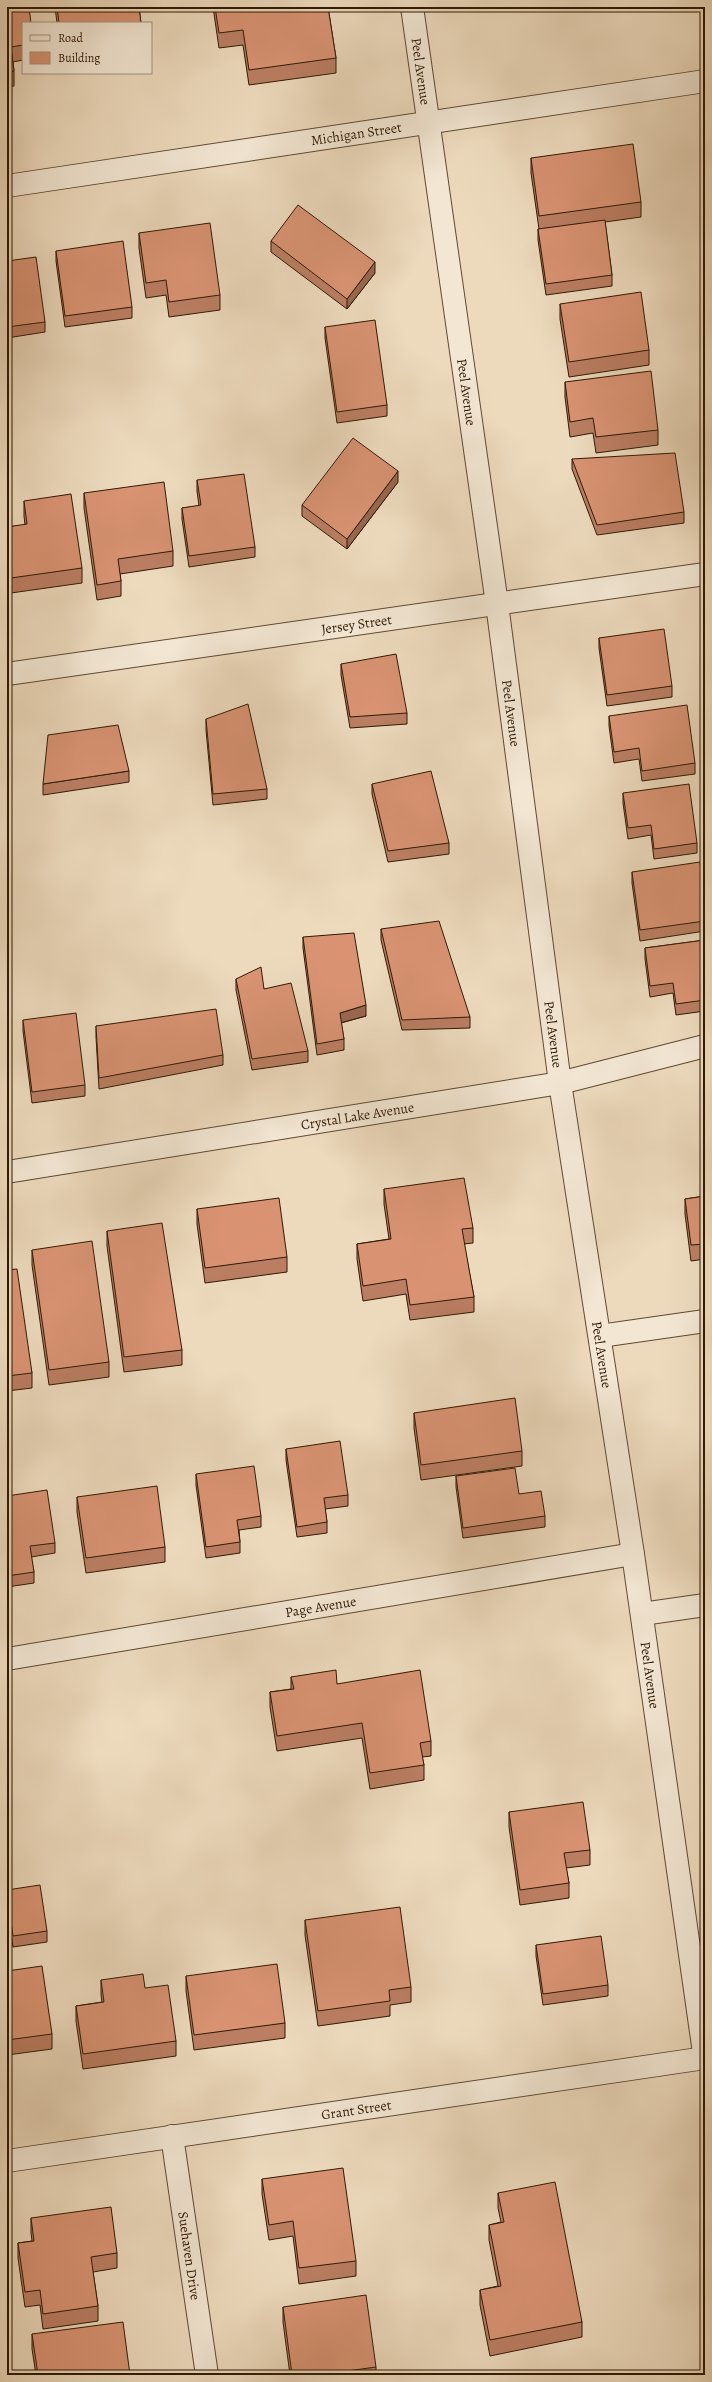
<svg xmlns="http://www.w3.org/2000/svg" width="712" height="2382" font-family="Alegreya,serif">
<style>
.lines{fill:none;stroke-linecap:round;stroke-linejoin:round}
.minor-casing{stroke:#5e4932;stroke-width:24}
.minor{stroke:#f3e7d4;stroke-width:22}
.wall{fill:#bb7e63;stroke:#2f1903}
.shaded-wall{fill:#986750;stroke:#2f1903}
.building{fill:#d99373;stroke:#2f1903}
.labels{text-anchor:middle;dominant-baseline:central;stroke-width:3;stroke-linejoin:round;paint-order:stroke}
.street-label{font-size:14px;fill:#2f1903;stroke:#f3e7d4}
</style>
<rect width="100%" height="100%" fill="#eddabd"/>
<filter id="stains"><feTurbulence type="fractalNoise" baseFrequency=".005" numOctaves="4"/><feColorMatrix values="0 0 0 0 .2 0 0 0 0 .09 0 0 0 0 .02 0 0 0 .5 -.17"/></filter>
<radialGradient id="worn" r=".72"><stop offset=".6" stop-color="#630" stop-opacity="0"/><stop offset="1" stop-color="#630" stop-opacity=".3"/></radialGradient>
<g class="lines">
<defs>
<g id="minor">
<path id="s1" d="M412,7L497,604L560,1083L633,1554L705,2060"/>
<path id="s2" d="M7,186L705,81"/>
<path id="s3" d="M7,674L705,574"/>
<path id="s4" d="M7,1172L560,1083L705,1046"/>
<polyline points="600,1336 705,1321"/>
<polyline points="642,1614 705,1605"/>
<path id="s5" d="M7,1659L633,1554"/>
<path id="s6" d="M172,2136L207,2375"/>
<path id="s7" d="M7,2161L705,2058"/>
</g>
</defs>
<use href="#minor" class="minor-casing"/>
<use href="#minor" class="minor"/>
</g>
<g class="wall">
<polygon points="7,7 23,23 23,60 13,62 14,71 14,86 7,87"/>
<polygon points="55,7 139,7 141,23 57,23"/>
<polygon points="213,7 328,7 336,58 336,73 249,85 243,45 219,48"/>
<polygon points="531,158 641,202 641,217 605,222 612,275 612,286 546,295 538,240 538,229 539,229 531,173"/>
<polygon points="139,233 220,295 220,310 169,317 166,295 146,298 139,248"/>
<polygon points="271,241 375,273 347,309 271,252"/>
<polygon points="56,251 132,307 132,318 65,327 56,261"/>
<polygon points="7,261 45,322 45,332 7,338"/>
<polygon points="560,304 649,350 649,365 569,377 560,319"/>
<polygon points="325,327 387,405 387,416 337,423 325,338"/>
<polygon points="565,382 658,430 658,445 596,453 593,433 570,437 565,397"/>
<polygon points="572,459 684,512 684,523 597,535 572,469"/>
<polygon points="197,480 255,547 255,557 189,567 182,519 182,508 199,506 197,491"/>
<polygon points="398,482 347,549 302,516 302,505"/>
<polygon points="84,493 173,551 173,566 120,574 121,581 121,596 97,600 84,508"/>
<polygon points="24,501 82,568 82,583 11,593 7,562 7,527 25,525 24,516"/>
<polygon points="599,638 672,686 672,697 607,706 599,648"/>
<polygon points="341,664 407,713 407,724 350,728 341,675"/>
<polygon points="609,716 695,763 695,774 642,781 639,759 614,763 609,726"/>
<polygon points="206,719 267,789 267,799 213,805 206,730"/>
<polygon points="129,771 129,782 43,795 43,784"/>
<polygon points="372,784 449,843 449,854 388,862 372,794"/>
<polygon points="623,793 697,843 697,853 654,859 651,835 628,839 623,803"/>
<polygon points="632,872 705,900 705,931 640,941 632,883"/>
<polygon points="381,929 470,1017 470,1028 402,1030 381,940"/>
<polygon points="303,937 366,1016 341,1023 344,1039 344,1050 317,1055 303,948"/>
<polygon points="705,940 705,1011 676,1015 673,993 650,997 645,959 645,948"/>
<polygon points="236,979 264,989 308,1051 308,1062 252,1070 236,990"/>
<polygon points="23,1020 85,1085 85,1096 32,1103 23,1031"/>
<polygon points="96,1026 223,1055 223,1065 99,1089 96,1037"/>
<polygon points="384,1189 473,1228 473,1243 464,1244 474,1297 474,1312 410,1320 406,1294 363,1301 357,1259 357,1244 389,1239 384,1204"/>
<polygon points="705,1196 705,1259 691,1261 685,1214 685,1199"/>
<polygon points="197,1209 287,1257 287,1272 205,1283 197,1224"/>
<polygon points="107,1231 182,1350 182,1365 124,1372 107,1246"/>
<polygon points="32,1250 109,1362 109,1377 49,1385 32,1265"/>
<polygon points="7,1270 32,1373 32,1388 7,1391"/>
<polygon points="414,1413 522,1451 522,1466 421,1480 414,1428"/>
<polygon points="286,1449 348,1495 348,1506 325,1509 327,1522 327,1533 297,1537 286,1460"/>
<polygon points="196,1474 261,1516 261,1527 239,1530 240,1542 240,1553 206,1558 196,1485"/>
<polygon points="456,1476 519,1494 545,1516 545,1527 463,1538 456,1487"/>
<polygon points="7,1496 55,1543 55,1553 31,1557 34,1572 34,1583 7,1587"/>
<polygon points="77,1497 165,1547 165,1562 86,1573 77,1512"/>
<polygon points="291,1677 337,1684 431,1741 431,1756 422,1757 424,1765 424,1780 370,1789 362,1738 277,1751 270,1707 270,1692 291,1689"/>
<polygon points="509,1812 590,1850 590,1865 566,1868 569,1883 569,1898 520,1905 509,1827"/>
<polygon points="7,1890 47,1931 47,1942 13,1947 7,1905"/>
<polygon points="305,1920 411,1987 411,2002 390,2005 390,2016 318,2026 305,1935"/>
<polygon points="536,1945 608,1985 608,1996 543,2005 536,1956"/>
<polygon points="7,1971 52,2034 52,2049 7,2055"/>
<polygon points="186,1976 285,2023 285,2038 194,2050 186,1991"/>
<polygon points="101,1980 145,1988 176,2041 176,2056 83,2069 76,2021 76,2006 102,2002 101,1995"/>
<polygon points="262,2179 356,2261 356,2276 299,2284 293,2236 269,2240 262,2194"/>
<polygon points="498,2193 582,2322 582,2337 490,2356 480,2305 480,2290 498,2286 489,2240 489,2225 501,2222 498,2208"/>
<polygon points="31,2218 117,2253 117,2268 93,2272 98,2306 98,2321 43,2329 40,2305 25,2307 18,2258 18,2243 32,2241 31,2233"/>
<polygon points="283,2307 376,2367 376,2375 290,2375 283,2322"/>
<polygon points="32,2334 130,2375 36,2375 32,2349"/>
</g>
<g class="shaded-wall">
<polygon points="375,262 375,273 347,309 347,299"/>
<polygon points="398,471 398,482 347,549 347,539"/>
<polygon points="366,1005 366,1016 340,1023 340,1013"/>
</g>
<g class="building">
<polygon points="7,7 29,7 31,23 23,23 23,45 11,47 14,71 7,72"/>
<polygon points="57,7 139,7 141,23 59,23"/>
<polygon points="215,7 328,7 336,58 249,70 243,30 219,33"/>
<polygon points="633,144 641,202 539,216 531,158"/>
<polygon points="298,205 375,262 347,299 271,241"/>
<polygon points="605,220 612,275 546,284 538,229"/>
<polygon points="210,223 220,295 169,302 166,280 146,283 139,233"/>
<polygon points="123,241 132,307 65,316 56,251"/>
<polygon points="36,257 45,322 7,327 7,261"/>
<polygon points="641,292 649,350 569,362 560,304"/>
<polygon points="375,320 387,405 337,412 325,327"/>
<polygon points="651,371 658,430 596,437 593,418 570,422 565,382"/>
<polygon points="353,438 398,471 347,539 302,505"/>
<polygon points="675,453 684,512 597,525 572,459"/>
<polygon points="244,474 255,547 189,556 182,508 201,505 197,480"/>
<polygon points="164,482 173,551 118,559 121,581 97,585 84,493"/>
<polygon points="71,494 82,568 11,578 7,547 7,527 27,524 24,501"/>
<polygon points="664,629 672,686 607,695 599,638"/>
<polygon points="396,654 407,713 350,717 341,664"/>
<polygon points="248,704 267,789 213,794 206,719"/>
<polygon points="687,705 695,763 642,771 639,748 614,752 609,716"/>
<polygon points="118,725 129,771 43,784 48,735"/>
<polygon points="431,771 449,843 388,851 372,784"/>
<polygon points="689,784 697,843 654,849 651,825 628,828 623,793"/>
<polygon points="700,862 705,900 705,921 640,930 632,872"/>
<polygon points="439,921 470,1017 402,1020 381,929"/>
<polygon points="354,933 366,1005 340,1013 344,1039 317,1044 303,937"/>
<polygon points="705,940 705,1000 676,1004 673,983 650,986 645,948"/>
<polygon points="261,967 264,989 291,983 308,1051 252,1059 236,979"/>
<polygon points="216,1009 223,1055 99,1078 96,1026"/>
<polygon points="76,1013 85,1085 32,1092 23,1020"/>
<polygon points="464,1178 473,1228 462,1229 474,1297 410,1305 406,1279 363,1286 357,1244 391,1239 384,1189"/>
<polygon points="705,1196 705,1244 691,1245 685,1199"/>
<polygon points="279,1198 287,1257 205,1268 197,1209"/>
<polygon points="162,1223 182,1350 124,1357 107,1231"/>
<polygon points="92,1241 109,1362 49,1370 32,1250"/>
<polygon points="17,1269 32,1373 7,1376 7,1270"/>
<polygon points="515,1398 522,1451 421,1465 414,1413"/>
<polygon points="340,1441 348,1495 324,1498 327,1522 297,1527 286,1449"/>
<polygon points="254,1466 261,1516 237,1520 240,1542 206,1547 196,1474"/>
<polygon points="515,1468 519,1494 541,1491 545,1516 463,1528 456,1476"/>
<polygon points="157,1486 165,1547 86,1558 77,1497"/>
<polygon points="47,1490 55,1543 30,1546 34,1572 7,1576 7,1496"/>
<polygon points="336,1670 337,1684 420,1670 431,1741 420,1743 424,1765 370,1773 362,1723 277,1736 270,1692 294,1689 291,1677"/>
<polygon points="583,1802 590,1850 564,1853 569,1883 520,1890 509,1812"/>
<polygon points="40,1885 47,1931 13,1936 7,1894 7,1890"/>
<polygon points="400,1907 411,1987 389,1990 390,2001 318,2011 305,1920"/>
<polygon points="601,1936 608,1985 543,1994 536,1945"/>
<polygon points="277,1964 285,2023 194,2035 186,1976"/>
<polygon points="42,1966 52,2034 7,2040 7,1971"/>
<polygon points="143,1974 145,1988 168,1985 176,2041 83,2054 76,2006 104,2002 101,1980"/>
<polygon points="343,2168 356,2261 299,2268 293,2221 269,2225 262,2179"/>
<polygon points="555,2182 582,2322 490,2340 480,2290 501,2286 489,2225 504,2222 498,2193"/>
<polygon points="111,2207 117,2253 91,2257 98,2306 43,2314 40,2290 25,2292 18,2243 34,2241 31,2218"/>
<polygon points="366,2295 376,2367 347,2371 347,2375 292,2375 283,2307"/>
<polygon points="123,2322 130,2375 38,2375 32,2334"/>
</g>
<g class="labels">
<g class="street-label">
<text stroke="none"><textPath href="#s1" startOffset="65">Peel Avenue</textPath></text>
<text stroke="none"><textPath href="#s2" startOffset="353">Michigan Street</textPath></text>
<text stroke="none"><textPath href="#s1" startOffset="389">Peel Avenue</textPath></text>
<text stroke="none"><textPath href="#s3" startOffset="353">Jersey Street</textPath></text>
<text stroke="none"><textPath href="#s1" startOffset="713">Peel Avenue</textPath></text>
<text stroke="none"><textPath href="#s1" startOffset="1037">Peel Avenue</textPath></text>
<text stroke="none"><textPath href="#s4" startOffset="355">Crystal Lake Avenue</textPath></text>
<text stroke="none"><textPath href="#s1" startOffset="1361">Peel Avenue</textPath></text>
<text stroke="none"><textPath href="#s5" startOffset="318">Page Avenue</textPath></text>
<text stroke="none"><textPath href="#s1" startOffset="1685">Peel Avenue</textPath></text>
<text stroke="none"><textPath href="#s7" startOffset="353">Grant Street</textPath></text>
<text stroke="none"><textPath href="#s6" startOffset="121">Suehaven Drive</textPath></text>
</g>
</g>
<rect width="712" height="2382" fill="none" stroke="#eddabd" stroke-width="24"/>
<rect x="8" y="8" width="696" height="2366" fill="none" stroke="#2f1903" stroke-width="2"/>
<rect x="12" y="12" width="688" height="2358" fill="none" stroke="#2f1903"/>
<rect x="22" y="22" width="130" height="52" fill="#f3e7d4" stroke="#a59580"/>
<rect x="30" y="35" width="20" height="6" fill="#f3e7d4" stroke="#a59580"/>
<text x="58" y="42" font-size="12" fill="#2f1903">Road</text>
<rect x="30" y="52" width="20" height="12" fill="#d99373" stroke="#a59580"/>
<text x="58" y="62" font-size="12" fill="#2f1903">Building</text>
<rect width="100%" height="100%" filter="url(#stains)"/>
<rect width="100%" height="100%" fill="url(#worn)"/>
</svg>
